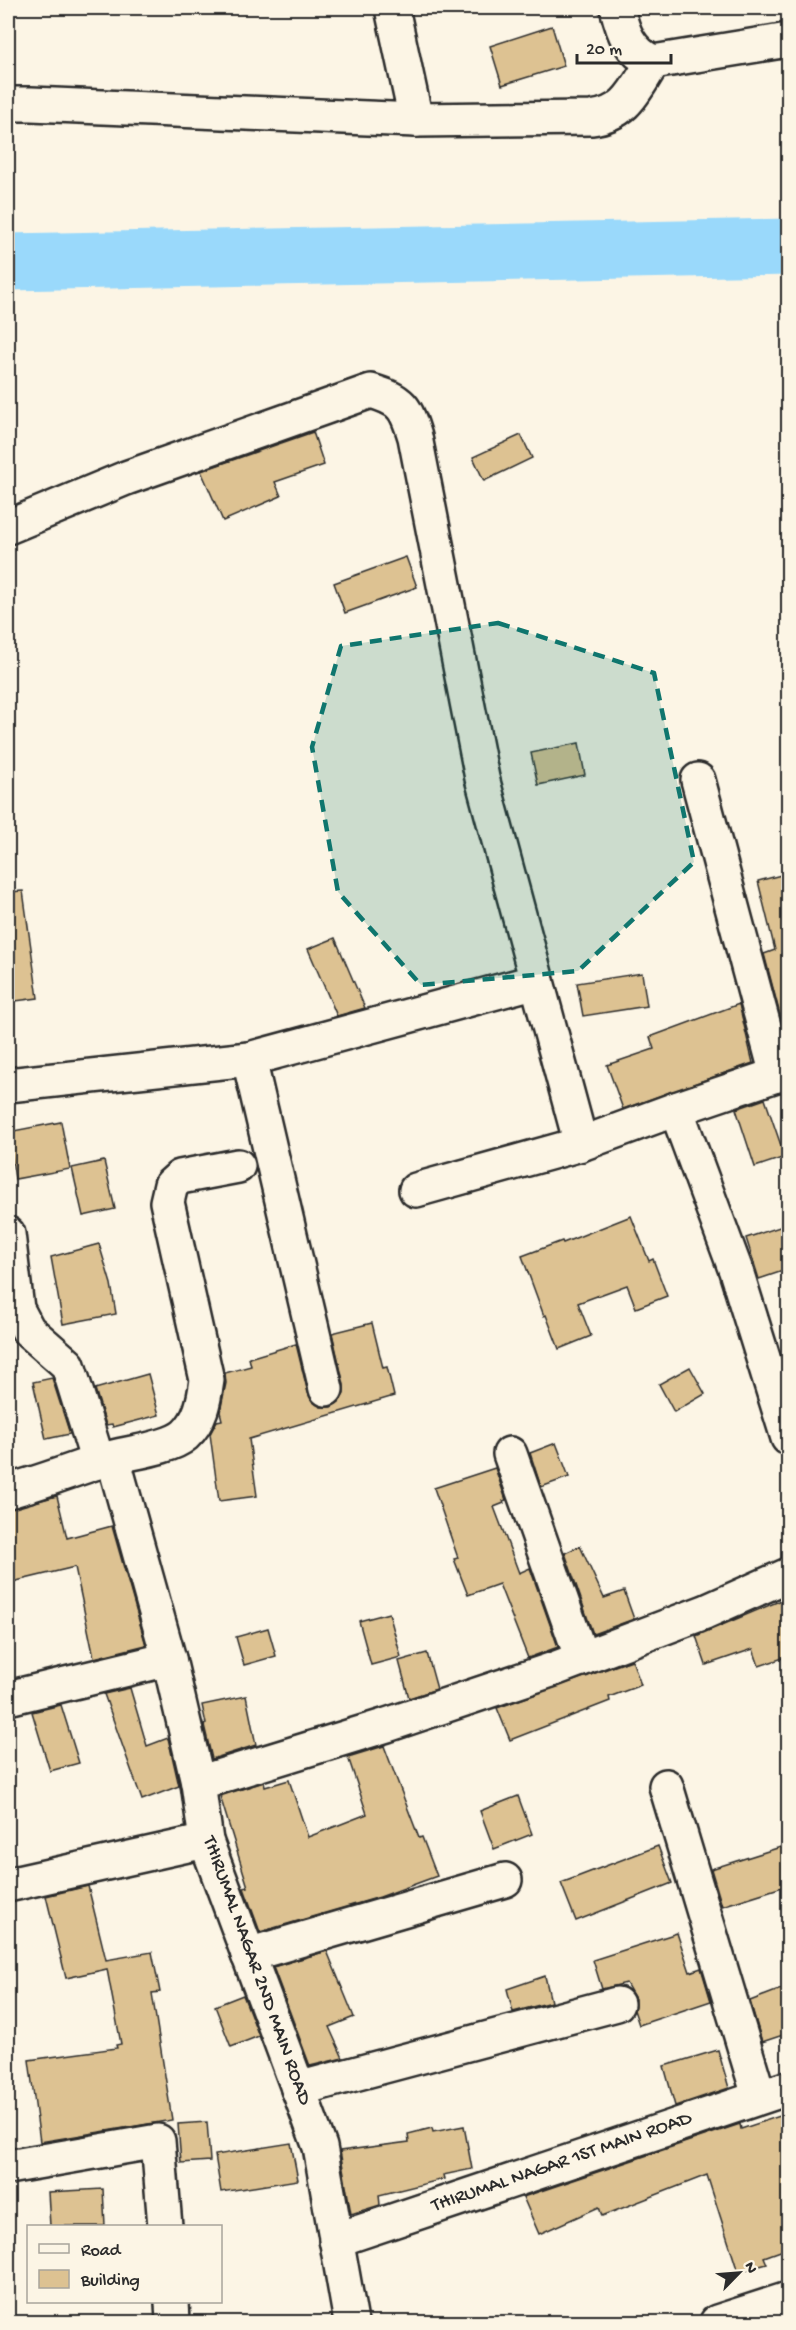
<svg xmlns="http://www.w3.org/2000/svg" width="796" height="2330" font-family="'Gochi Hand',sans-serif">
<style>
.lines{fill:none;stroke-linecap:round;stroke-linejoin:round}
.river{stroke:#9ad9fb;stroke-width:57}
.building{fill:#ddc292;stroke:#2b2b2b;stroke-width:1.5}
.minor-casing{stroke:#2b2b2b;stroke-width:38}
.minor{stroke:#fcf5e5;stroke-width:33}
.marked{fill:#0f766e;fill-opacity:0.2;stroke:#0f766e;stroke-width:4.5;stroke-dasharray:12 8;stroke-linejoin:round}
.labels{text-anchor:middle;dominant-baseline:central;stroke-width:5;stroke-linejoin:round;paint-order:stroke}
.street-label{font-size:20px;fill:#2b2b2b;stroke:#fcf5e5}
</style>
<rect width="100%" height="100%" fill="#fcf5e5"/>
<filter id="ink" filterUnits="userSpaceOnUse"><feTurbulence type="fractalNoise" baseFrequency=".0167" numOctaves="2"/><feDisplacementMap in="SourceGraphic" scale="12" xChannelSelector="R" yChannelSelector="G"/><feConvolveMatrix kernelMatrix="1 2 1 2 8 2 1 2 1" color-interpolation-filters="sRGB"/></filter>
<g filter="url(#ink)">
<g class="lines">
<polyline class="river" points="8,262 788,247"/>
</g>
<g class="building">
<polygon points="552,26 564,66 502,85 490,46"/>
<polygon points="313,432 324,465 275,482 281,496 223,521 201,471"/>
<polygon points="521,435 532,458 484,481 473,457"/>
<polygon points="406,557 417,587 345,613 334,583"/>
<polygon points="579,743 585,775 538,785 531,753"/>
<polygon points="789,873 789,1041 787,1041 764,954 775,950 758,881"/>
<polygon points="23,891 38,998 8,1002 8,892"/>
<polygon points="335,938 365,1008 337,1016 308,949"/>
<polygon points="642,973 647,1006 583,1016 577,983"/>
<polygon points="739,1004 753,1063 623,1109 607,1065 654,1049 650,1037"/>
<polygon points="765,1099 785,1157 755,1167 736,1109"/>
<polygon points="61,1122 70,1169 15,1179 8,1132"/>
<polygon points="104,1161 115,1209 83,1216 72,1168"/>
<polygon points="631,1216 649,1261 653,1259 667,1296 636,1308 627,1285 578,1303 591,1336 559,1349 546,1315 544,1316 522,1256 562,1241 563,1243"/>
<polygon points="789,1224 789,1269 759,1279 746,1238"/>
<polygon points="99,1244 111,1284 116,1314 63,1324 51,1257"/>
<polygon points="372,1323 383,1368 387,1367 394,1396 249,1439 257,1496 219,1501 210,1434 217,1421 222,1420 220,1412 226,1383 225,1373 251,1366 249,1358 296,1344 308,1393 312,1401 321,1407 331,1407 339,1402 344,1394 344,1385 332,1333"/>
<polygon points="690,1367 705,1394 674,1412 659,1384"/>
<polygon points="148,1374 159,1415 113,1427 112,1424 106,1425 95,1389"/>
<polygon points="52,1378 70,1434 46,1439 33,1382"/>
<polygon points="556,1443 569,1477 541,1487 530,1453"/>
<polygon points="495,1468 506,1500 503,1501 504,1503 494,1507 519,1573 530,1568 558,1647 528,1658 499,1584 468,1595 454,1559 458,1558 434,1488"/>
<polygon points="57,1496 67,1538 112,1526 146,1645 94,1658 75,1567 8,1583 8,1509"/>
<polygon points="580,1546 604,1598 624,1591 634,1619 593,1634 565,1553"/>
<polygon points="789,1597 789,1656 759,1666 753,1649 706,1665 696,1636"/>
<polygon points="389,1613 401,1657 371,1665 359,1621"/>
<polygon points="268,1628 276,1656 244,1665 236,1637"/>
<polygon points="427,1653 437,1689 409,1698 399,1661"/>
<polygon points="632,1660 641,1685 609,1697 610,1701 510,1740 497,1708"/>
<polygon points="130,1688 147,1746 168,1738 179,1786 142,1800 104,1694"/>
<polygon points="246,1696 256,1745 212,1759 204,1725 206,1724 202,1705"/>
<polygon points="61,1705 79,1763 50,1771 32,1712"/>
<polygon points="384,1746 419,1838 422,1837 437,1876 380,1897 260,1932 244,1888 248,1887 220,1796 264,1782 265,1787 289,1780 308,1837 367,1814 348,1757"/>
<polygon points="518,1796 532,1834 494,1849 480,1811"/>
<polygon points="658,1846 672,1883 576,1921 561,1883"/>
<polygon points="784,1846 789,1861 789,1885 722,1906 711,1869"/>
<polygon points="88,1886 106,1960 152,1952 160,1992 152,1993 172,2120 40,2142 29,2060 117,2048 116,2045 121,2044 107,1969 66,1978 46,1896"/>
<polygon points="677,1933 690,1972 701,1968 711,2001 639,2025 634,2010 635,1999 626,1983 602,1989 593,1960"/>
<polygon points="327,1951 354,2017 329,2027 343,2058 310,2066 273,1967"/>
<polygon points="545,1976 551,2002 513,2012 507,1989"/>
<polygon points="789,1986 789,2033 762,2042 750,2001"/>
<polygon points="243,1995 259,2036 231,2047 215,2006"/>
<polygon points="718,2050 729,2088 675,2106 664,2066"/>
<polygon points="789,2113 789,2248 764,2257 767,2264 738,2272 707,2175 602,2216 599,2207 539,2234 523,2197 740,2124 741,2129"/>
<polygon points="207,2122 210,2161 181,2163 178,2124"/>
<polygon points="464,2126 472,2169 443,2175 444,2179 379,2195 380,2205 351,2214 340,2151 409,2142 408,2134 432,2128 433,2132"/>
<polygon points="291,2143 298,2180 221,2192 215,2155"/>
<polygon points="103,2189 105,2226 50,2226 48,2192"/>
</g>
<g class="lines">
<defs>
<g id="minor">
<polyline points="392,8 416,120"/>
<path d="M617,8C623,32 629,51 653,62L788,40"/>
<path d="M8,104H31L416,120L591,118C627,114 635,90 653,62"/>
<path d="M8,527L126,478L371,391C402,400 406,407 415,437L482,778L581,1144"/>
<polyline points="698,780 777,1075"/>
<polyline points="249,1059 326,1389"/>
<polyline points="8,1085 249,1059 537,981"/>
<polyline points="676,1109 736,1271 788,1438"/>
<polyline points="416,1190 581,1144 676,1109 788,1071"/>
<polyline points="8,1234 17,1309 28,1330 68,1365 98,1462"/>
<polyline points="510,1454 582,1659"/>
<polyline points="113,1458 169,1659 198,1783 206,1841 320,2147 351,2322"/>
<path d="M8,1491C44,1482 78,1467 114,1457C133,1452 170,1448 185,1435C201,1420 204,1401 207,1380L167,1202L171,1185L180,1177L238,1166"/>
<polyline points="8,1698 169,1659"/>
<polyline points="198,1783 387,1725 554,1669 705,1612 788,1575"/>
<polyline points="666,1786 759,2096"/>
<polyline points="8,1885 206,1841"/>
<polyline points="248,1955 505,1880"/>
<polyline points="298,2089 617,2004"/>
<polyline points="8,2167 158,2141 165,2226"/>
<polyline points="336,2240 788,2088"/>
<polyline points="172,2302 173,2322"/>
<polyline points="717,2322 788,2299"/>
</g>
</defs>
<use href="#minor" class="minor-casing"/>
<use href="#minor" class="minor"/>
</g>
</g>
<path class="marked" d="M498,623L654,673L694,862L578,971L421,985L338,892L312,747L341,646Z"/>
<g class="labels">
<g class="street-label">
<text transform="translate(256 1971) rotate(70)">THIRUMAL NAGAR 2ND MAIN ROAD</text>
<text transform="translate(562 2163) rotate(-19)">THIRUMAL NAGAR 1ST MAIN ROAD</text>
</g>
</g>
<rect width="796" height="2330" fill="none" stroke="#fcf5e5" stroke-width="30"/>
<rect x="15" y="15" width="766" height="2300" fill="none" stroke="#2b2b2b" stroke-width="2" filter="url(#ink)"/>
<rect x="27" y="2225" width="195" height="78" fill="#fcf5e5" stroke="#a8a49b" stroke-width="1.5"/>
<rect x="39" y="2244" width="30" height="9" fill="#fcf5e5" stroke="#a8a49b" stroke-width="1.5"/>
<text x="81" y="2255" font-size="18" fill="#2b2b2b">Road</text>
<rect x="39" y="2270" width="30" height="18" fill="#ddc292" stroke="#a8a49b" stroke-width="1.5"/>
<text x="81" y="2285" font-size="18" fill="#2b2b2b">Building</text>
<g transform="translate(739 2273) rotate(65)" stroke="#fcf5e5" stroke-width="4.5" paint-order="stroke">
<path d="M0-4.5L10 22L0 15L-10 22Z" fill="#2b2b2b"/>
<text y="-9" font-size="16" font-weight="bold" text-anchor="middle" fill="#2b2b2b">N</text>
</g>
<path d="M577 54v9h94v-9" fill="none" stroke="#2b2b2b" stroke-width="3"/>
<text x="586" y="54" font-size="18" fill="#2b2b2b" stroke="#fcf5e5" stroke-width="4.5" paint-order="stroke">20 m</text>
</svg>
